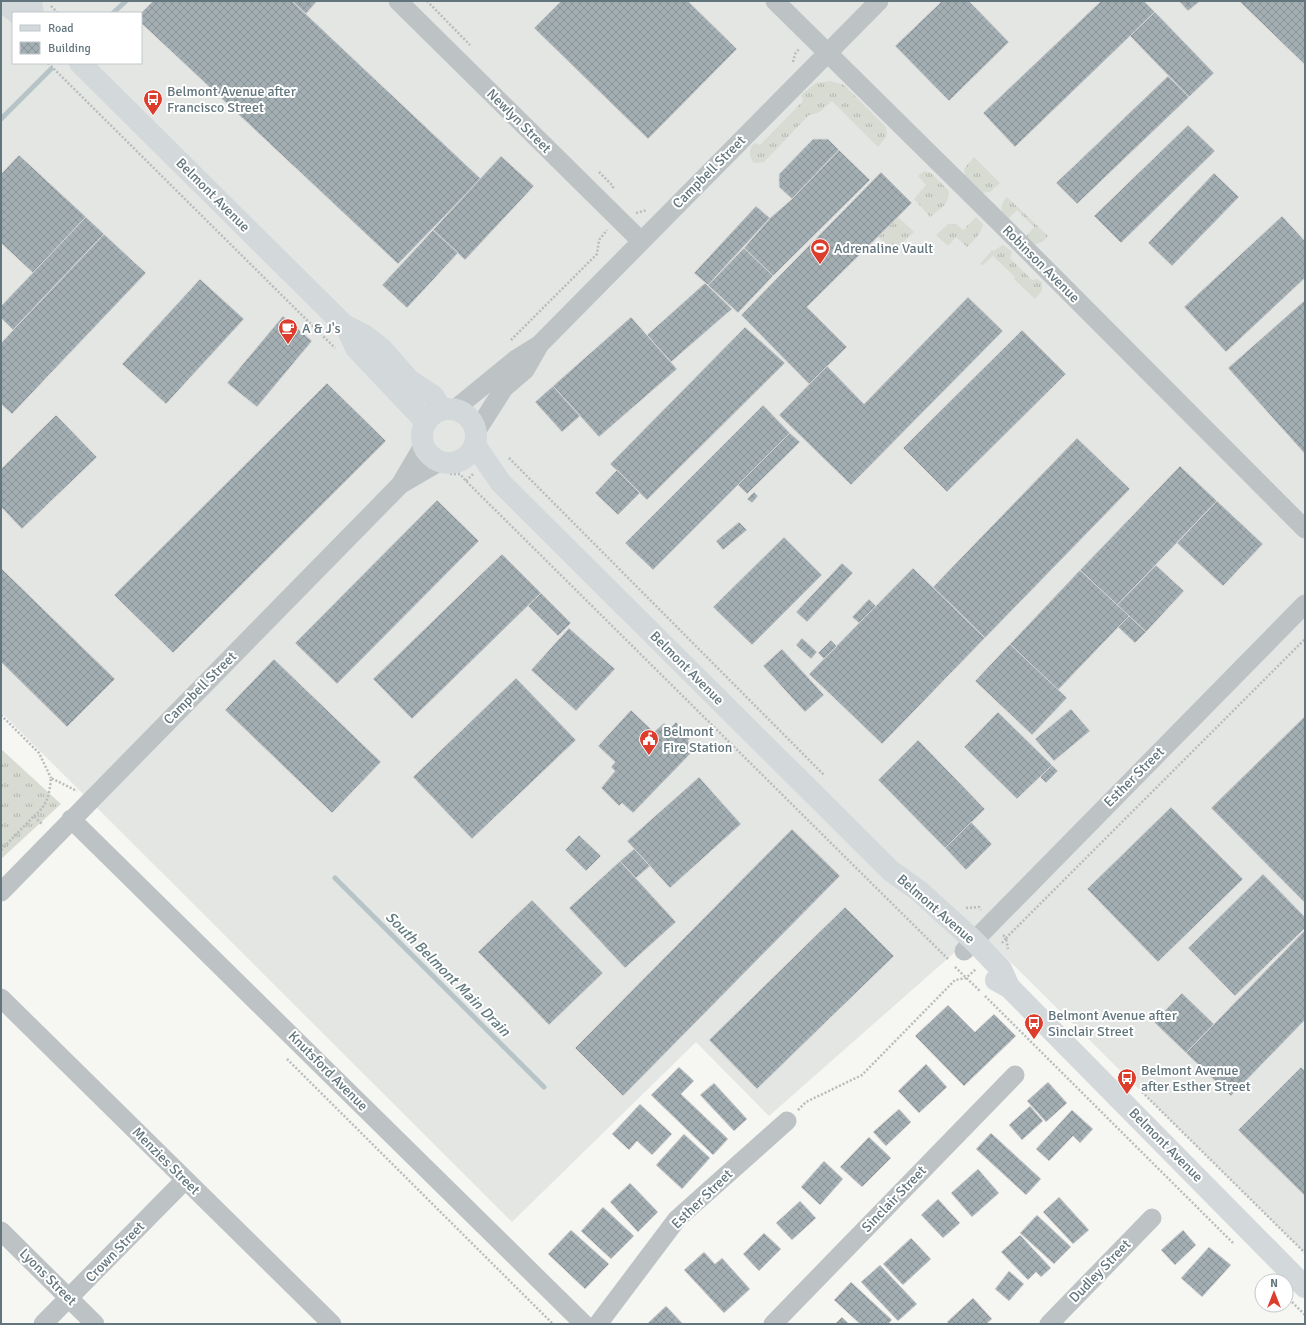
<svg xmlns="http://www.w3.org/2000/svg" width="1306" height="1325" font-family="Signika,sans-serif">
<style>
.built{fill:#e4e6e4;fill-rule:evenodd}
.grass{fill:url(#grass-tufts)}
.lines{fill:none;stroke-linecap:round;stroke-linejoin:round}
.stream{stroke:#b7c4c7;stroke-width:5}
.building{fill:url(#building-cross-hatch);stroke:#d8d7d6}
.path{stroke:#b8bcbd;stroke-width:2.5;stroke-dasharray:2 2;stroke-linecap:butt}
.minor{stroke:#bdc3c5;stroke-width:19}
.secondary{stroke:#d3d8db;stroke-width:22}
.labels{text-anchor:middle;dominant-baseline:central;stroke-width:4;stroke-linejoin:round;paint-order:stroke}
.poi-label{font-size:14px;fill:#62757d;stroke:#fff;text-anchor:start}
.street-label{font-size:14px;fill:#62757d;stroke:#fff}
.water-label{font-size:15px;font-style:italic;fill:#627b7f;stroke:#fff}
</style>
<defs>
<pattern id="grass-tufts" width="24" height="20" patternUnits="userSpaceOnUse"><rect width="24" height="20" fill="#d7dbd2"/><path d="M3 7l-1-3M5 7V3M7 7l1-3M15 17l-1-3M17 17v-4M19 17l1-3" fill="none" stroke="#b2b6b0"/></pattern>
<pattern id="building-cross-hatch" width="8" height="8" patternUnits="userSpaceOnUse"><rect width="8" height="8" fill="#a4afb3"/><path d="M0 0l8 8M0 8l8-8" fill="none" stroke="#899397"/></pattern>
</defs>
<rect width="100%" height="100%" fill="#f6f6f3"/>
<path class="built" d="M1,1H1305V1253L979,931L769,1116L696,1042L512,1222L1,712ZM13,13H141V63H13Z"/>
<g class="grass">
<path d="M830,81L844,85L886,127L887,136L878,147L832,101L818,113L809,115L764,162L755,163C748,158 748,148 755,143L760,145L803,101L801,95L816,83Z"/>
<polygon points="974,157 1000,183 990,192 982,193 965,177 964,169"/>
<path d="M924,171L931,173L949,191C949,205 940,209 930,217L914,199L926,185L918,176Z"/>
<path d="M1007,197L1048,236C1044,242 1040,243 1033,244L1025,238L1034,227L1017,210L1007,220C1000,211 999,206 1007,197Z"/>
<polygon points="898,217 914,232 898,247 892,249 878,237"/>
<path d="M976,217L983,224C982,233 974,240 967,247L956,237L948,246L936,235L948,224H956L963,230Z"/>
<polygon points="1003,245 1012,252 1010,258 1032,280 1037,279 1042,282 1042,291 1035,299 1014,279 1015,277 993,256 983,265 980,264 992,250 993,251"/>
<polygon points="1,749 61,804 1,859"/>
</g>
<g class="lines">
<g class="stream">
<polyline points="113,13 126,1"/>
<polyline points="1,119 51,69"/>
<polyline points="335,878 544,1087"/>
</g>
</g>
<g class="building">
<polygon points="153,1 292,1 481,179 398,264 141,23 141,13"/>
<polygon points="292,1 317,1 306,14"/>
<polygon points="561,1 688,1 737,49 648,139 534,28"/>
<polygon points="942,1 969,1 1009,42 949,101 895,46"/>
<polygon points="1101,1 1144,1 1155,12 1015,147 983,113"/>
<polygon points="1179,1 1200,1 1188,11"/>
<polygon points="1239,1 1305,1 1305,65"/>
<polygon points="1155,12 1214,73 1189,97 1130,36"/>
<polygon points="1168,76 1189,97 1077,204 1056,183"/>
<polygon points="1188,125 1215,151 1121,243 1094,216"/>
<polygon points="813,139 828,139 839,150 792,199 779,187 779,174"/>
<polygon points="839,150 870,180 773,276 744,248 770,218 792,199"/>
<polygon points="19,155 86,217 33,273 1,243 1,174"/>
<polygon points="501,156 534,186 465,260 433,230"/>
<polygon points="881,172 912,203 807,307 847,347 809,384 741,315"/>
<polygon points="1214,173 1239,197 1172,266 1148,243"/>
<polygon points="756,206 770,218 708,285 694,273"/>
<polygon points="1282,216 1305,241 1305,278 1226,352 1184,307"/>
<polygon points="86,217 104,234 13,330 1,318 1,306"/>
<polygon points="433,230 458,253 407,308 382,285"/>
<polygon points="104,234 146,273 12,414 1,404 1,343"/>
<polygon points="744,248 773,276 738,313 708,285"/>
<polygon points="200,279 244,319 166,404 122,364"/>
<polygon points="705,283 732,309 671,362 647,335"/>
<polygon points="968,297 1003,331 851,485 779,415 827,366 864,404"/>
<polygon points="1305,300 1305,454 1228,368"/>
<polygon points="283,316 312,341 257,407 227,383"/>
<polygon points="631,317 677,369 599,437 553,386"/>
<polygon points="745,327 785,363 647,500 610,464"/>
<polygon points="1022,330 1066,374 947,492 903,448"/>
<polygon points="327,383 386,441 173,653 114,595"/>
<polygon points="553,386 580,416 562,432 535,402"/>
<polygon points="763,405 790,433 653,570 625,543"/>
<polygon points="56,415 97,457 22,529 1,507 1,469"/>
<polygon points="790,433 800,442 747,494 738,485"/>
<polygon points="1077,438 1130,489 985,638 933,587"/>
<polygon points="1180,466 1217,501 1117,605 1080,570"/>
<polygon points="617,470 640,493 618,515 595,493"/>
<polygon points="754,492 758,496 752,503 747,499"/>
<polygon points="437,500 479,541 337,684 295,643"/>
<polygon points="1217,501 1263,544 1223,586 1177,543"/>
<polygon points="739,522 747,530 723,550 716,541"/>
<polygon points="784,537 822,575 752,645 713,607"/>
<polygon points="502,554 541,593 412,719 373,679"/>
<polygon points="842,563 853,573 807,622 796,612"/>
<polygon points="1156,565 1184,591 1146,632 1117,605"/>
<polygon points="1,568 115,679 67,727 1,662"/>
<polygon points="913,568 985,638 882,744 809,674"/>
<polygon points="1080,570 1129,616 1058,690 1010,644"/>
<polygon points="541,593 571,623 558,636 528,606"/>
<polygon points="869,599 876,606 859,623 852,617"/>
<polygon points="1129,616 1146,632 1135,643 1118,627"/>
<polygon points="569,628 615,669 576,711 531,670"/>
<polygon points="802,638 817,652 811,659 796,645"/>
<polygon points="831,640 837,646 824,659 818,653"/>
<polygon points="1010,644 1067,698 1032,735 975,681"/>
<polygon points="782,649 824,695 805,712 763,666"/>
<polygon points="274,659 381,762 332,813 225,710"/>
<polygon points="516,678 576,740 472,839 413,777"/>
<polygon points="1071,709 1090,731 1054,761 1035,739"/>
<polygon points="631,710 654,732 664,723 669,729 676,722 690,738 688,741 695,749 633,813 622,803 619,806 601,788 615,771 611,767 615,762 598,746"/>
<polygon points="998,712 1052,765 1017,799 964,747"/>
<polygon points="1305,716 1305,903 1211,808"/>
<polygon points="918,740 985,809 945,848 878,780"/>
<polygon points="1052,765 1058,771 1046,783 1040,777"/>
<polygon points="699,777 741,824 670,888 627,841"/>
<polygon points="1171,807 1243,879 1158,962 1087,889"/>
<polygon points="971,822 992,844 966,870 945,848"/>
<polygon points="792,829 840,876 623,1096 575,1048"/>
<polygon points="579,835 601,856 586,871 565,850"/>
<polygon points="634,849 650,866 636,878 620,861"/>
<polygon points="620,861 676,922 625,968 569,908"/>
<polygon points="1263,874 1305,917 1305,928 1235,996 1188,948"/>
<polygon points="532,900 603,973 549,1025 478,952"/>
<polygon points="845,907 894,956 757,1089 709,1040"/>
<polygon points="1305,930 1305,1020 1231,1096 1186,1053"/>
<polygon points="1182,993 1214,1024 1186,1053 1154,1022"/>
<polygon points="948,1005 975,1032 994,1014 1016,1036 964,1086 915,1036"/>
<polygon points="926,1064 947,1087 919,1113 898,1091"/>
<polygon points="679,1067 694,1081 681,1094 728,1139 713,1155 651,1095"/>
<polygon points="1301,1067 1305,1071 1305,1196 1238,1130"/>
<polygon points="1048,1082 1067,1103 1046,1122 1027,1101"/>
<polygon points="714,1083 747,1119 734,1131 700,1095"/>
<polygon points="640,1104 672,1134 652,1155 637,1141 629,1150 612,1134"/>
<polygon points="1030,1106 1043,1121 1022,1140 1009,1125"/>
<polygon points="899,1109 911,1122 886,1146 873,1132"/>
<polygon points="1072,1110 1093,1129 1080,1143 1073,1136 1049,1161 1036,1149"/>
<polygon points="991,1133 1041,1179 1026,1195 976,1149"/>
<polygon points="684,1134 710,1158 682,1189 656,1165"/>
<polygon points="869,1137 891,1158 862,1187 840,1167"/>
<polygon points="824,1161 843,1179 820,1205 801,1187"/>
<polygon points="978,1169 999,1193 972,1217 951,1193"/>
<polygon points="630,1183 658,1212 638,1232 610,1202"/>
<polygon points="1059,1197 1089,1230 1073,1244 1043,1212"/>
<polygon points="938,1199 960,1223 943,1238 921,1215"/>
<polygon points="800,1201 816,1218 792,1240 776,1223"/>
<polygon points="603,1207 634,1236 611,1259 581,1231"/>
<polygon points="1037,1215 1071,1247 1054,1264 1020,1233"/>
<polygon points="571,1230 609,1264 585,1289 548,1254"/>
<polygon points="1183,1230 1196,1245 1175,1265 1161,1250"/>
<polygon points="764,1233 781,1249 759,1271 743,1254"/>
<polygon points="1020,1235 1051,1268 1041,1277 1036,1272 1028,1280 1001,1252"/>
<polygon points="911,1238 931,1259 903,1285 883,1264"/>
<polygon points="1209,1247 1231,1265 1202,1297 1181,1278"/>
<polygon points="704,1252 715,1264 722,1258 750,1289 724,1313 684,1270"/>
<polygon points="880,1265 917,1304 898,1321 861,1282"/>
<polygon points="1009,1271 1024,1284 1009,1301 995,1289"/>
<polygon points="851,1282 892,1320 888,1324 860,1324 834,1300"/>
<polygon points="973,1298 992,1319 986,1324 949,1324 947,1322"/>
<polygon points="666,1306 683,1324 647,1324"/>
<polygon points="842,1317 849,1324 835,1324"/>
</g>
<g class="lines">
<g class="path">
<polyline points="427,1 470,45"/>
<polyline points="51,6 58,13"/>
<polyline points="793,62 795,54 799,49"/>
<polyline points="48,63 335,348"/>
<polyline points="599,172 613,186 613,189"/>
<polyline points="636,213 647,210"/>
<polyline points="511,340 597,254 599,240 607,230"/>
<polyline points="509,458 824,775"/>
<polyline points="450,474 460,474 466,481 949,960"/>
<polyline points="466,481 473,474"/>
<polyline points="1,715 39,753 51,778"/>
<path d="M34,816C48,804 49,796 51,778L77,791"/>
<polyline points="1,850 34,816 43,825"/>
<polyline points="966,908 979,907 981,910"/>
<polyline points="1003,935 1006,938 1305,639"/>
<polyline points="1002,943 1006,938 1008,949"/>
<polyline points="955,967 980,991"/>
<polyline points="985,996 1234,1244"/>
<polyline points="287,1059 553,1324"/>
<polyline points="1142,1092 1305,1253"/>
<polyline points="798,1110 806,1102 862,1075 955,980 966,978 976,969"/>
<polyline points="1292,1302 1305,1315"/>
</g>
<g class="minor">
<polyline points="398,1 641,241"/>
<polyline points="775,1 1004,227 1305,529"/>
<polyline points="455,409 516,359 537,346"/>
<polyline points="476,432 504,388 525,370 540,344 879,1"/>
<polyline points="403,483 439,462"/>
<polyline points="71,819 584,1324"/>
<polyline points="1,892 400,485 423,446"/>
<polyline points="964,951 1305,604"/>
<polyline points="1,998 332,1324"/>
<polyline points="1,1231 95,1324"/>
<polyline points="43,1324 185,1180"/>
<polyline points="598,1324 677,1219 787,1121"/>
<polyline points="773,1324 1015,1075"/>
<polyline points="1049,1324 1152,1218"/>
</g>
<g class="secondary">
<polyline points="2,1 17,13"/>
<polyline points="28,1 31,4 33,13"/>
<polyline points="80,63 344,325 364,335 382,349 409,380 433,396 442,410"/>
<polyline points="346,326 356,348 426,422"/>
<circle cx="449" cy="436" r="27"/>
<polyline points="475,445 501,483 891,871 919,891 973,940 1001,969 1009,987"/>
<polyline points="996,980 1009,987 1305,1287"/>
</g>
</g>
<defs>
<symbol id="bus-pin" viewBox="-11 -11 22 30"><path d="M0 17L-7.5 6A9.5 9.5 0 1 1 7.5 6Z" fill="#dd3d2d" stroke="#fff"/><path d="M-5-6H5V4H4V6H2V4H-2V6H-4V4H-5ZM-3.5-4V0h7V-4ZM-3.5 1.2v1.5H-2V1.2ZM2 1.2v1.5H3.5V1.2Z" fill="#fff"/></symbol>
<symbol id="stadium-pin" viewBox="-11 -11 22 30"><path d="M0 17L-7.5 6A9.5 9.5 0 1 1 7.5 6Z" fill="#dd3d2d" stroke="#fff"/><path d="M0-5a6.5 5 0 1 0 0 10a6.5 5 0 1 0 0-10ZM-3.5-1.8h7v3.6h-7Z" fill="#fff"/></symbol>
<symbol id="cafe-pin" viewBox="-11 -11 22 30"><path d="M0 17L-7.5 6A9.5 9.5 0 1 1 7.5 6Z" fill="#dd3d2d" stroke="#fff"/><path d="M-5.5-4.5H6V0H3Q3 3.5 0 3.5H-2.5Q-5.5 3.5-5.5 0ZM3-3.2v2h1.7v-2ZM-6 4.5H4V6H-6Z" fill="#fff"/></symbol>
<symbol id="civic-pin" viewBox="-11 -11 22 30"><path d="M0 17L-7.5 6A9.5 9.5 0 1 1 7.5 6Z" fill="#dd3d2d" stroke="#fff"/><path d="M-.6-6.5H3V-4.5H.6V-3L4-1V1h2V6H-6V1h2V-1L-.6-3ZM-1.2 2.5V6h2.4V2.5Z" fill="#fff"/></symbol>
</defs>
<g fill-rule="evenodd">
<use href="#bus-pin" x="142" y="88" width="22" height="30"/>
<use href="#stadium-pin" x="809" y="237" width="22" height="30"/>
<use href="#cafe-pin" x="277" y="317" width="22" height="30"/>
<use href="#civic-pin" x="638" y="728" width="22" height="30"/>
<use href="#bus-pin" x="1023" y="1012" width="22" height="30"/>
<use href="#bus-pin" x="1116" y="1067" width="22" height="30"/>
</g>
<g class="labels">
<g class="poi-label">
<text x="167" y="91">Belmont Avenue after<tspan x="167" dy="16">Francisco Street</tspan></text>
<text x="834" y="248">Adrenaline Vault</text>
<text x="302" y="328">A &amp; J's</text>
<text x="663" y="731">Belmont<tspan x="663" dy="16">Fire Station</tspan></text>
<text x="1048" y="1015">Belmont Avenue after<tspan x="1048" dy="16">Sinclair Street</tspan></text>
<text x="1141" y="1070">Belmont Avenue<tspan x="1141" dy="16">after Esther Street</tspan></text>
</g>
<g class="street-label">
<text transform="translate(519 121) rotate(45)">Newlyn Street</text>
<text transform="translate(709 172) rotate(-45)">Campbell Street</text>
<text transform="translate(213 195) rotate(45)">Belmont Avenue</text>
<text transform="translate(1041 264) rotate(45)">Robinson Avenue</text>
<text transform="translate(687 668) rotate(45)">Belmont Avenue</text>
<text transform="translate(200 688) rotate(-45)">Campbell Street</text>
<text transform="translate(1134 777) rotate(-45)">Esther Street</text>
<text transform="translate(936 909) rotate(41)">Belmont Avenue</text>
<text transform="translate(328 1071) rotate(45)">Knutsford Avenue</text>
<text transform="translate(1166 1145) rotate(45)">Belmont Avenue</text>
<text transform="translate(166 1161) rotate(45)">Menzies Street</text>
<text transform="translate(702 1199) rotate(-44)">Esther Street</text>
<text transform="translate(894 1199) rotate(-46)">Sinclair Street</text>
<text transform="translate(115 1252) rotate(-46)">Crown Street</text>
<text transform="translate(1100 1271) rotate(-46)">Dudley Street</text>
<text transform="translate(48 1277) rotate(45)">Lyons Street</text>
</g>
<g class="water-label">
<text transform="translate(448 974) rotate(45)">South Belmont Main Drain</text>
</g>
</g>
<rect width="1306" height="1325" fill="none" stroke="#62757d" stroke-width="4"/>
<rect x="12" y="12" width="130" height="52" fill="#ffffff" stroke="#c0c8cb"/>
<rect x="20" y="25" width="20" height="6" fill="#d3d8db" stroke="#c0c8cb"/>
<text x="48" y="32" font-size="12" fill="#62757d">Road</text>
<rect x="20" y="42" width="20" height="12" fill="url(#building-cross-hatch)" stroke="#c0c8cb"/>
<text x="48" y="52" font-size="12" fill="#62757d">Building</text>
<g transform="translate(1274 1293)"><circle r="19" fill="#ffffff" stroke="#c0c8cb"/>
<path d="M0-3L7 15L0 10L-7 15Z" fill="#dd3d2d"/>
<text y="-6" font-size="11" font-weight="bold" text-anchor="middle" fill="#62757d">N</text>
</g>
</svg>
